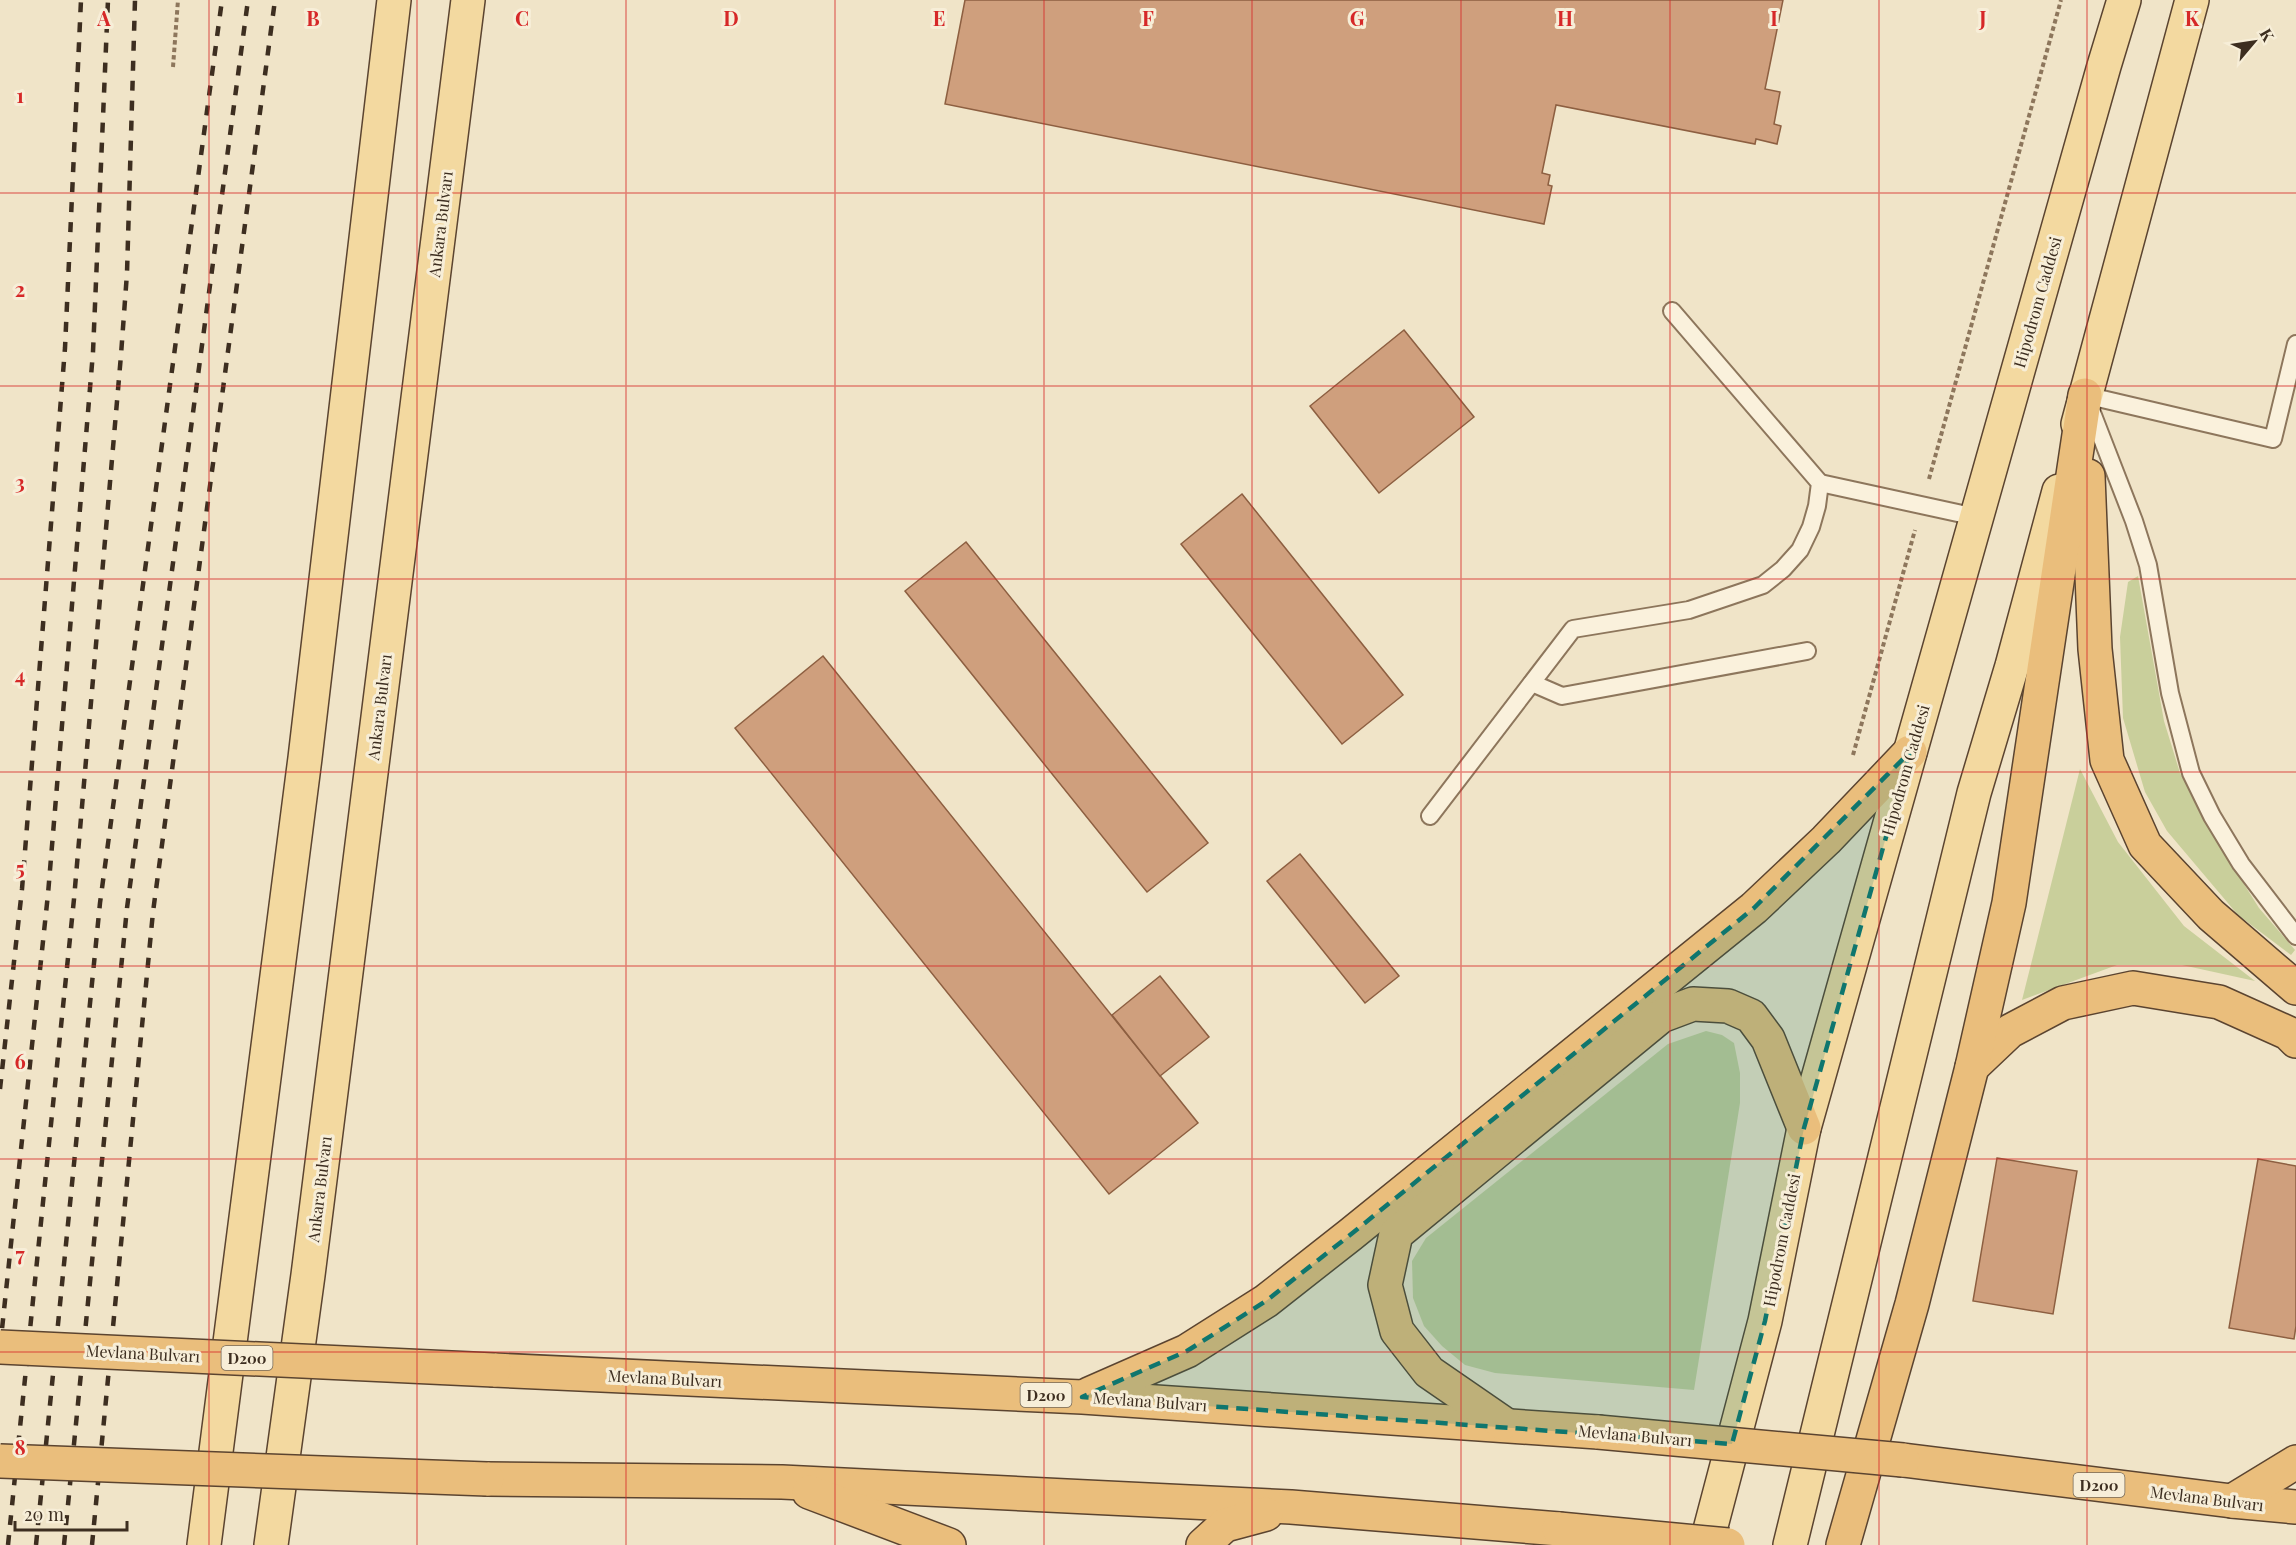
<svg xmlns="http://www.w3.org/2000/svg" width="2296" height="1545" font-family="'Playfair Display',serif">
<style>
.green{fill:#c9cf9b}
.building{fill:#cf9f7d;stroke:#8d5f41;stroke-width:1.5}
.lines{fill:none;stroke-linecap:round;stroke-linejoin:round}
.service-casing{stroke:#8d765c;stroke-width:20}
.primary-casing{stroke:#5b4430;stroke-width:36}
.trunk-casing{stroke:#5b4430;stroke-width:36}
.path{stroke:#8d765c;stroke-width:4;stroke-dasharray:4.5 3;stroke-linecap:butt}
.service{stroke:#faf1dc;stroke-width:16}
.primary{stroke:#f3d9a0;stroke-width:33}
.trunk{stroke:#eabe7c;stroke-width:33}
.rail{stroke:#3d2e20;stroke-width:4.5;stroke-dasharray:10 10;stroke-linecap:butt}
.trunk-bridge-casing{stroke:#5b4430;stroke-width:36;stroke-linecap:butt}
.trunk-bridge{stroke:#eabe7c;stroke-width:33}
.marked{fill:#0f766e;fill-opacity:0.2;stroke:#0f766e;stroke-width:4.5;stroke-dasharray:12 8;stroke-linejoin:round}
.grid{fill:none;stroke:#d62828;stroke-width:1.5;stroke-opacity:0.55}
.labels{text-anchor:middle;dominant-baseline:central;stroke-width:6;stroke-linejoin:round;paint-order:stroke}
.shield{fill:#f7eed8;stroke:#756857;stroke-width:1.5}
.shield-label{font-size:15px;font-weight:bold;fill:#3d2e20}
.street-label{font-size:16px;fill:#3d2e20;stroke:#f7eed8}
.grid-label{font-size:20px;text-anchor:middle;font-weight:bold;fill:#d62828;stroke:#f7eed8;stroke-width:6;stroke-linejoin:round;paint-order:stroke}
</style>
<rect width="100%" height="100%" fill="#f0e4c8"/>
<g class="green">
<polygon points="2138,576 2164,721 2180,773 2220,846 2259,908 2295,950 2291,955 2238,915 2167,831 2145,792 2123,718 2120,637 2128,582"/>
<polygon points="2080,769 2118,842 2184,926 2255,981 2182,965 2117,965 2022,1000"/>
<polygon points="1706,1031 1722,1035 1734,1043 1740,1073 1740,1103 1694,1390 1495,1373 1465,1365 1442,1346 1424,1326 1413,1298 1412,1261 1426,1238 1668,1044"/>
</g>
<g class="building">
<polygon points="965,0 1783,0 1765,89 1780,92 1774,124 1781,126 1777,144 1756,139 1755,144 1556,105 1542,173 1550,175 1548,185 1552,186 1544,224 945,104"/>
<polygon points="1404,330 1474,417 1379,493 1310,406"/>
<polygon points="1242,494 1403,695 1342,744 1181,544"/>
<polygon points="966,542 1208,843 1147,892 905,591"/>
<polygon points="823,656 1198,1123 1109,1194 735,728"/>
<polygon points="1300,854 1399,976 1365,1003 1267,881"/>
<polygon points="1160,976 1209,1037 1160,1076 1112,1015"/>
<polygon points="1997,1158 2077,1171 2053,1314 1973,1301"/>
<polygon points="2258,1159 2296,1166 2296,1326 2294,1339 2229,1328"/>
</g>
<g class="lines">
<defs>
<g id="service">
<polyline points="2085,395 2273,439 2296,344"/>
<polyline points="2089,405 2134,521 2148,565 2170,693 2191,773 2212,816 2241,864 2296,936"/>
<polyline points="1820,483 1976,517"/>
<polyline points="1532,683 1562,696 1807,651"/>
<polyline points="1430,816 1573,629 1689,610 1763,585 1783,569 1800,550 1811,527 1817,506 1820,483 1672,311"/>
</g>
<g id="primary">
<polyline points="2078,424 2192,0"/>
<polyline points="204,1545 305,758 394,0"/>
<polyline points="271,1545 308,1275 468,0"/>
<polyline points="1706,1545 1765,1321 1804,1128 2104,66 2124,0"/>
<polyline points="1790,1545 1974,793 2012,666 2059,491"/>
</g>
<g id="trunk">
<polyline points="2088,476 2095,649 2107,760 2145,845 2211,915 2296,988"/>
<polyline points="1972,1067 2010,1031 2063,1003 2133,988 2219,1002 2288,1033 2296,1041"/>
<polyline points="494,1370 1082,1397 1598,1432"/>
<polyline points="1089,1394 1187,1351 1266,1301 1350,1235 1754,908 1826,840 1910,752"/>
<polyline points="1503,1423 1429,1372 1397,1331 1385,1285 1396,1234 1661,1016 1693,1004 1728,1006 1751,1016 1768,1039 1804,1128"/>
<polyline points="1903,1460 2232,1501 2296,1507"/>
<polyline points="487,1479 782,1482 1291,1507 1559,1529"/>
<polyline points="809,1492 949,1545"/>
<polyline points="2232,1501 2296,1462"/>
<polyline points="1203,1545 1225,1525 1266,1514"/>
<polyline points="1843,1545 1912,1304 1972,1067 2009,903 2085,395"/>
</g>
</defs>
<use href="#service" class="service-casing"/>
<use href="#primary" class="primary-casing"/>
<use href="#trunk" class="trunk-casing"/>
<g class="path">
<polyline points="173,67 178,0"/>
<polyline points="1929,479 2061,0"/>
<polyline points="1853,755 1915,530"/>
</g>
<use href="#service" class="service"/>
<use href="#primary" class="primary"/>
<use href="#trunk" class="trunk"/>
<g class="rail">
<polyline points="0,1089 22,889 65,348 81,0"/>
<polyline points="0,1348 48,894 93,352 108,0"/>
<polyline points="8,1545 74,899 121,355 127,273 135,0"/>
<polyline points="36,1545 100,903 222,0"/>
<polyline points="64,1545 127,908 248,0"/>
<polyline points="92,1545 153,912 275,0"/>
</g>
<defs>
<g id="trunk-bridge">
<polyline points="0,1347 494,1370"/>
<polyline points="1598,1432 1903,1460"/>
<polyline points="0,1461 487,1479"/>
<polyline points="1559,1529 1728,1545"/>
</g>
</defs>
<use href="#trunk-bridge" class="trunk-bridge-casing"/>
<use href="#trunk-bridge" class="trunk-bridge"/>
</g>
<path class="marked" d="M1910,752L1804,1128L1765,1321L1732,1444L1082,1397L1187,1351L1266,1301L1350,1235L1754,908Z"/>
<path class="grid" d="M209,0V1545M417,0V1545M626,0V1545M835,0V1545M1044,0V1545M1252,0V1545M1461,0V1545M1670,0V1545M1879,0V1545M2087,0V1545M0,193H2296M0,386H2296M0,579H2296M0,772H2296M0,966H2296M0,1159H2296M0,1352H2296"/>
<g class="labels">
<g class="shield">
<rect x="221.5" y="1346" width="51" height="24" rx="4.5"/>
<rect x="1020.5" y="1383" width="51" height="24" rx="4.5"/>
<rect x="2073.5" y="1473" width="51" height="24" rx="4.5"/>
</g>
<g class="shield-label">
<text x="247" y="1358">D200</text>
<text x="1046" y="1395">D200</text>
<text x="2099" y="1485">D200</text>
</g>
<g class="street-label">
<text transform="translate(440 224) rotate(-83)">Ankara Bulvarı</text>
<text transform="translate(2037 302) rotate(-74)">Hipodrom Caddesi</text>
<text transform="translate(379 707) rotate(-83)">Ankara Bulvarı</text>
<text transform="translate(1905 770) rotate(-74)">Hipodrom Caddesi</text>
<text transform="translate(319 1189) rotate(-83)">Ankara Bulvarı</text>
<text transform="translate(1781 1240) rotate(-79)">Hipodrom Caddesi</text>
<text transform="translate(143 1353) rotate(3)">Mevlana Bulvarı</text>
<text transform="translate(665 1378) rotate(3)">Mevlana Bulvarı</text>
<text transform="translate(1150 1401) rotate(4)">Mevlana Bulvarı</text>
<text transform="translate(1635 1435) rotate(5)">Mevlana Bulvarı</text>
<text transform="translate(2207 1498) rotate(7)">Mevlana Bulvarı</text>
</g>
</g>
<g class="grid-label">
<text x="104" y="26">A</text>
<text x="313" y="26">B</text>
<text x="522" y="26">C</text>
<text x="731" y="26">D</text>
<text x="939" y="26">E</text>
<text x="1148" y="26">F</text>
<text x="1357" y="26">G</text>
<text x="1565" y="26">H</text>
<text x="1774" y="26">I</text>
<text x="1983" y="26">J</text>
<text x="2192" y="26">K</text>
<text x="20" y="103">1</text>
<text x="20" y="297">2</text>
<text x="20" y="490">3</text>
<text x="20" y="683">4</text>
<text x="20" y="876">5</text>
<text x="20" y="1069">6</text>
<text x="20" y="1262">7</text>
<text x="20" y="1455">8</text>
</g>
<g transform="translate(2254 42) rotate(61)" stroke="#f7eed8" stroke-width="4.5" paint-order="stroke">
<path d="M0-4.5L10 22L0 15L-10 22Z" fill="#3d2e20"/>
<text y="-9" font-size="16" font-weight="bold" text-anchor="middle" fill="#3d2e20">K</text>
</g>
<path d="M15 1521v9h112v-9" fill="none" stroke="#3d2e20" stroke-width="3"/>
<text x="24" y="1521" font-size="18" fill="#3d2e20" stroke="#f7eed8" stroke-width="4.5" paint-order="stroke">20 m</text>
</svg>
